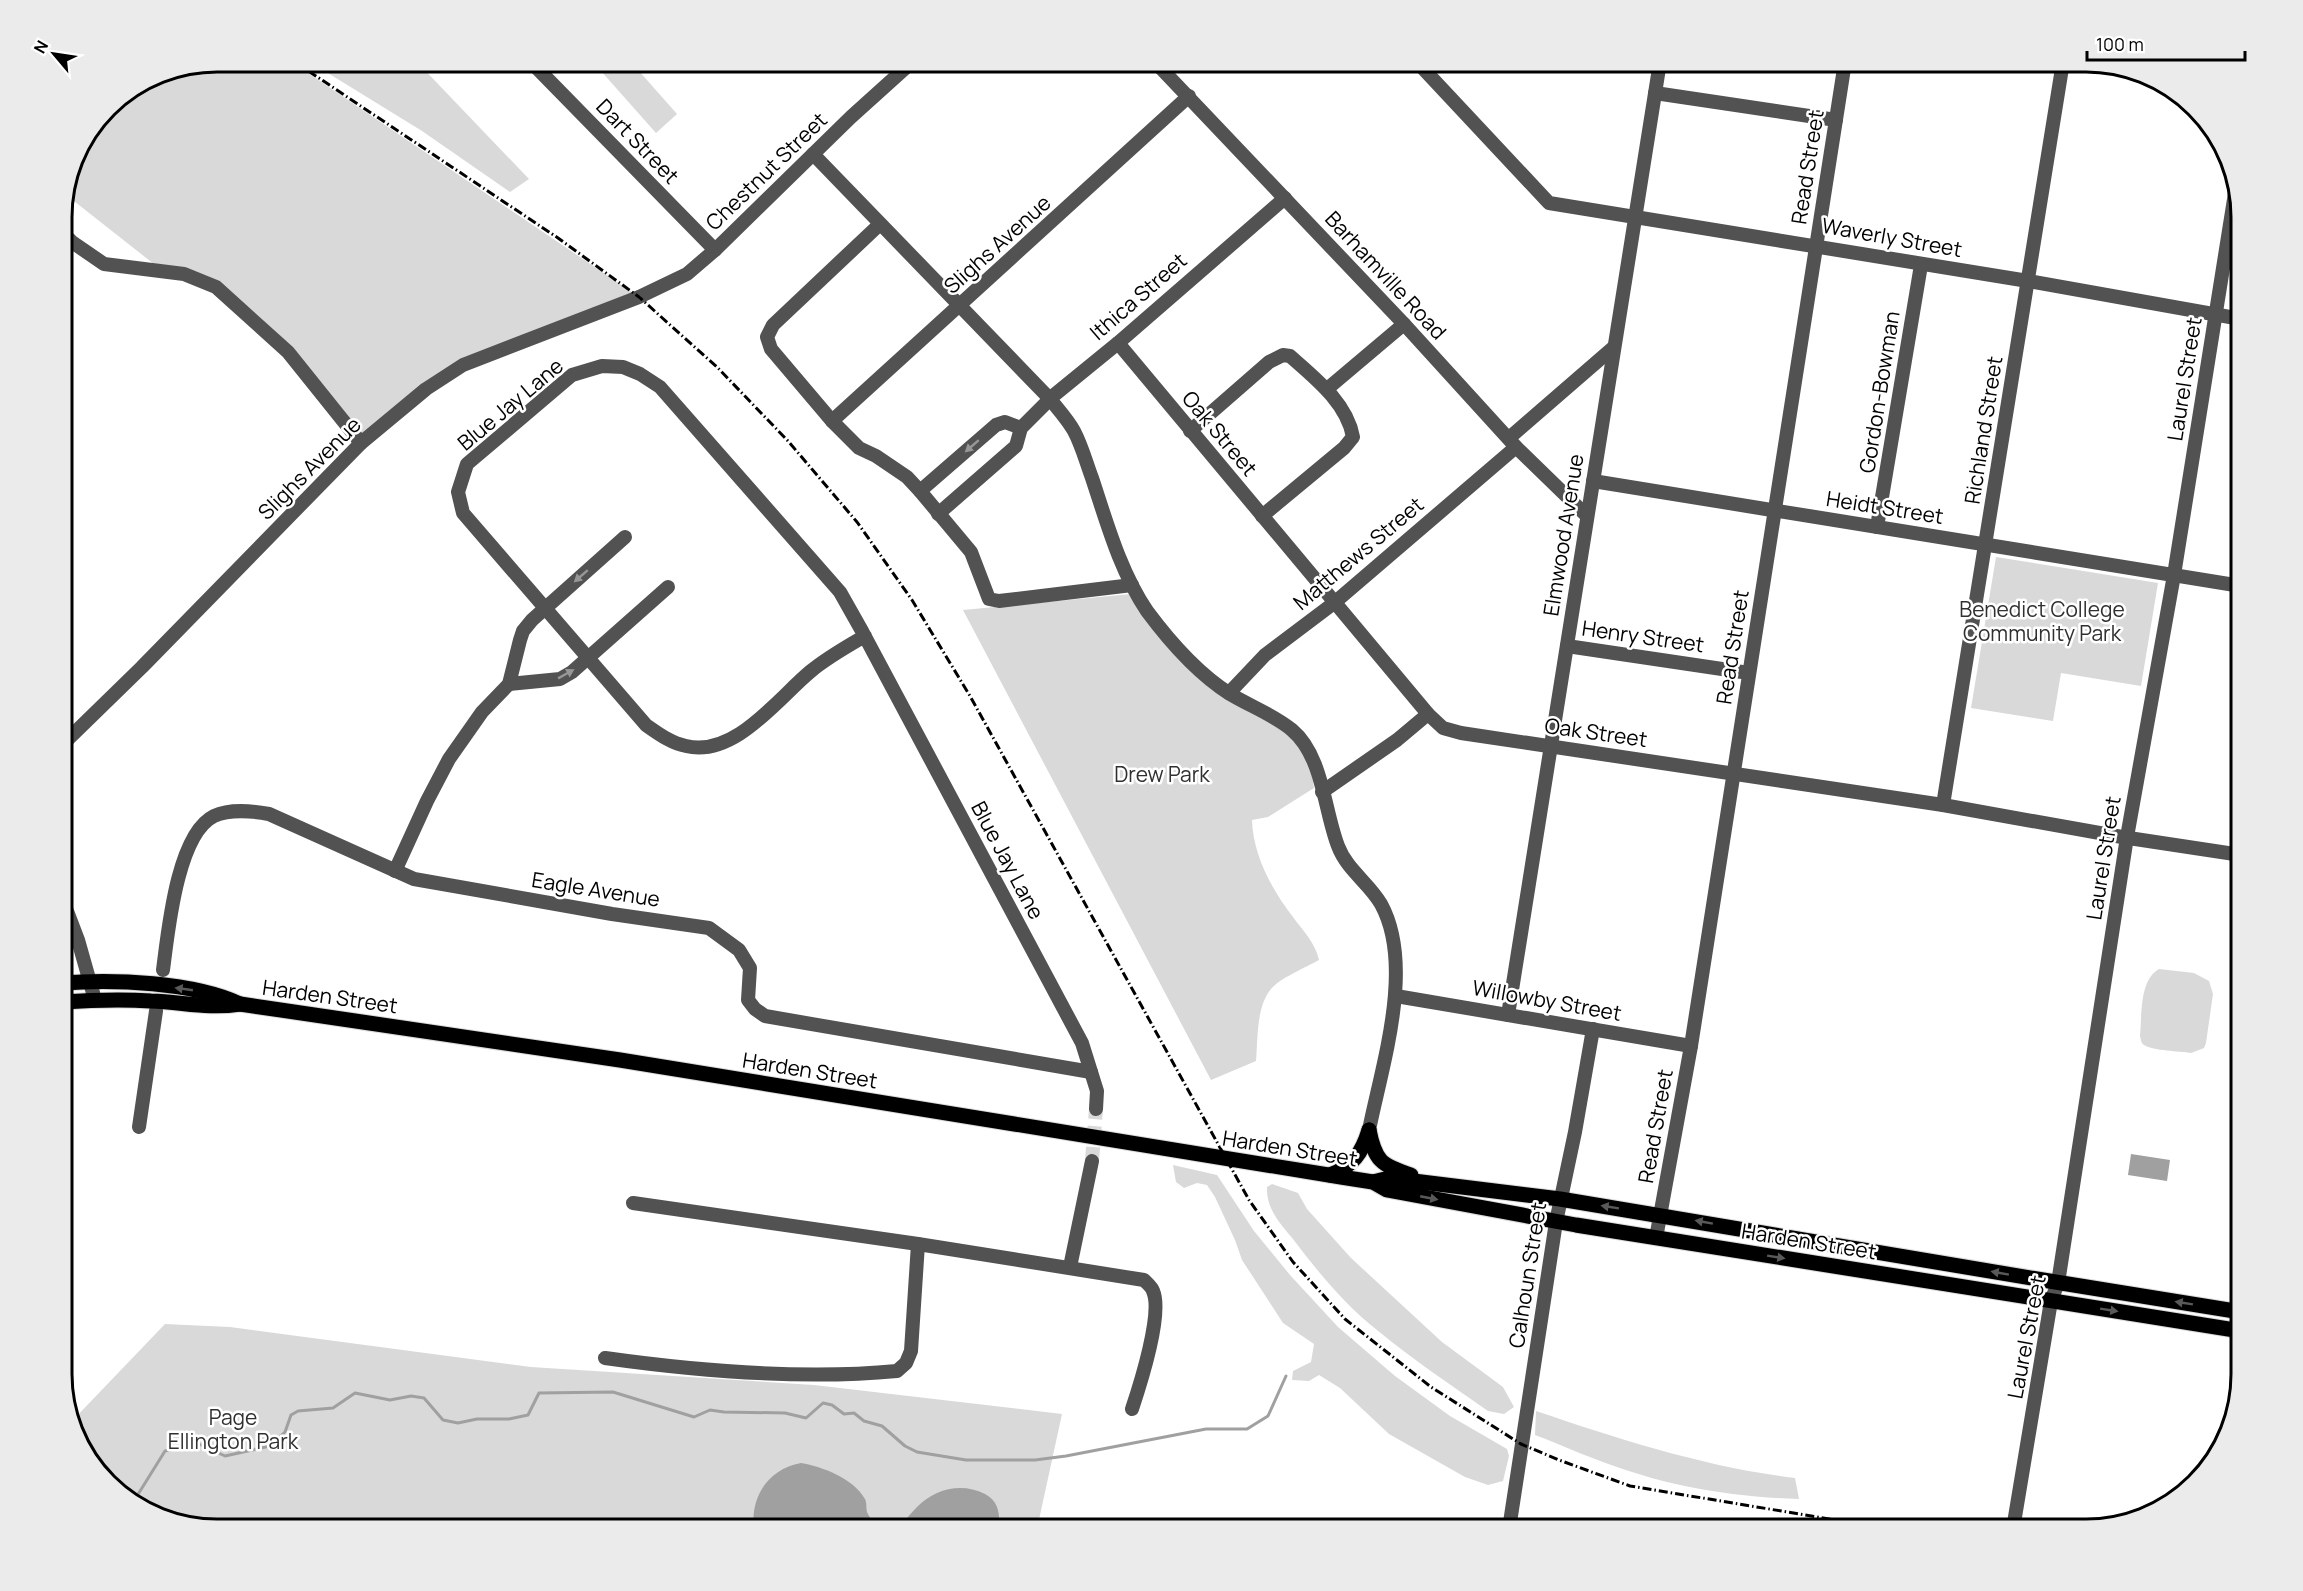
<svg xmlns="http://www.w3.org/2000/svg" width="2303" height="1591" font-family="Manrope,sans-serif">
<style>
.green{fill:#d9d9d9}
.water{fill:#a0a0a0}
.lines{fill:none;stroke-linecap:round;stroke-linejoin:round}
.stream{stroke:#a0a0a0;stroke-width:3}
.minor-tunnel{stroke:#d9d9d9;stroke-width:14;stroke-dasharray:14 7;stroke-linecap:butt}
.major-casing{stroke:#dbdbdb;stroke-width:17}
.minor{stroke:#525252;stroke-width:14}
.major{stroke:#000;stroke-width:15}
.rail{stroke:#000;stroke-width:3;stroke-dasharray:9 3 1.5 3;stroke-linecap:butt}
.oneway{fill:#979797}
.oneway2{fill:#595959}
.labels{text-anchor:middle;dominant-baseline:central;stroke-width:5;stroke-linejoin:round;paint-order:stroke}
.street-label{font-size:21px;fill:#000;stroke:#fff}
.park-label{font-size:21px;fill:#303030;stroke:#fff}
.rim{fill:none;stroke:#000;stroke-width:3}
</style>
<rect width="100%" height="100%" fill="#fff"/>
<g class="green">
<polygon points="217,62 292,62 639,297 460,368 361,443 288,352 216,287 164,272 65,194 73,157 107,107 158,73"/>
<polygon points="310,62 417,62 529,179 510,192 422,131"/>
<polygon points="593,62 631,62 677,114 656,133"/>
<polygon points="1996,557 2158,583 2141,686 2061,673 2053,721 1971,708"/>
<path d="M1131,594L1160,636L1294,740C1305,756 1312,769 1314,788L1268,817L1252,820C1253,855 1272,890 1293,917C1303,931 1315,942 1319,960C1307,967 1280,978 1271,989C1256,1007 1258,1039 1256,1061L1211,1080L963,610Z"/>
<path d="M2159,969L2194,973L2209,981L2213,994L2206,1043L2204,1048L2191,1053C2180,1051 2153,1051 2144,1045C2141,1043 2141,1040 2140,1036C2142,1016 2139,980 2159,969Z"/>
<polygon points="1173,1165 1217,1175 1254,1231 1290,1275 1338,1327 1395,1376 1450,1416 1507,1449 1509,1456 1503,1481 1488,1485 1465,1477 1389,1434 1340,1388 1319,1375 1309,1381 1292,1380 1293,1371 1311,1362 1314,1344 1283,1323 1242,1260 1235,1240 1215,1197 1207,1185 1197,1183 1184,1188 1176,1182"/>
<path d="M1272,1184L1298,1193L1307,1209L1351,1258L1442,1342L1503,1387L1514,1407L1504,1414L1488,1411C1451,1385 1412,1359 1377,1330C1344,1304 1318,1272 1293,1239C1280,1223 1266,1209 1267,1187Z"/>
<polygon points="165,1324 230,1327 531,1367 814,1385 1062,1414 1037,1529 217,1529 130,1503 82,1452 73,1420"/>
<path d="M1536,1411C1622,1440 1705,1467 1795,1478L1799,1499C1728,1497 1661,1485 1595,1459C1575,1452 1555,1442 1535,1435Z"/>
</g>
<g class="water">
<polygon points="2131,1154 2170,1160 2167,1181 2128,1175"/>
<path d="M801,1463C823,1467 853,1478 865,1499C867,1503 866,1508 867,1512C870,1520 877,1524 883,1529C887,1528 894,1528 897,1526C904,1523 911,1513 917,1507C935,1489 961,1482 985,1494C999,1501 1000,1515 999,1529H754C750,1497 768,1469 801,1463Z"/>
</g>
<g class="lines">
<polyline class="stream" points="132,1504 165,1451 199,1444 225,1456 270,1446 285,1432 291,1415 298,1411 333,1408 355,1393 390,1400 411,1396 424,1398 443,1420 458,1423 477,1419 509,1419 528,1415 539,1393 613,1392 694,1417 710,1410 724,1412 785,1413 806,1418 823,1403 832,1405 844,1414 854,1413 864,1421 882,1426 905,1446 917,1452 966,1460 1035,1460 1066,1456 1206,1429 1247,1429 1268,1416 1286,1376"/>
<polyline class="minor-tunnel" points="1092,1161 1096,1109"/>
<defs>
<g id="major">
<path d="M62,983C114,979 193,982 240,1004L620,1060L1341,1177L1373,1182L1387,1190L1576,1225L2241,1331"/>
<path d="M62,1002C92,1000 121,999 151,1001C183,1002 208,1009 240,1004"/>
<path d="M1369,1130C1375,1161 1381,1165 1411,1175"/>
<path d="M1330,1175C1353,1166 1362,1153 1369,1130"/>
<polyline points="1373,1182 1389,1178 1560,1199 2043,1280 2241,1312"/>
</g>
</defs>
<use href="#major" class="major-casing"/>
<g class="minor">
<polyline points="531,62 715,250"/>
<polyline points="1155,62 1404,324 1516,447 1587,516"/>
<polyline points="1417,62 1549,203 2028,281 2241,319"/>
<polyline points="1655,93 1836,120"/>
<path d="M813,154L1050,399C1058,409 1068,420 1074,431C1082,446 1086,462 1092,478C1107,523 1120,571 1147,611C1170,642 1197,673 1230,694C1250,706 1274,715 1292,730C1323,756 1324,810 1338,846C1347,870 1369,883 1381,904C1415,966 1382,1065 1369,1130"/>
<polyline points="880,224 773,325 767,337 771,349 832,421 859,448 876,456 907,477 920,491 971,552 989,599 999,601 1132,585"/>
<polyline points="62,232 72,242 104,264 184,274 216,287 288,352 361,443"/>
<polyline points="1118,343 1428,714 1443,728 1461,733 1943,805 2122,837 2241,855"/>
<polyline points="1327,389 1404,324"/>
<polyline points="832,421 1189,96"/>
<path d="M1190,431L1269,362L1283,355L1290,356C1315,378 1347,403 1353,437L1344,448L1262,516"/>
<polyline points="1509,438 1614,347"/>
<polyline points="1593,481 2241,586"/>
<polyline points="920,491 996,425 1005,422 1021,428"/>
<polyline points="938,514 1016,446 1021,428 1053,396 1118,343 1285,198"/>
<polyline points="1877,527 1921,265"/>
<path d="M865,636C846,647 828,657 811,671C779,697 735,758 686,746C671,743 659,734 646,725L463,513L458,492L467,464L572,375L602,366L623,367L640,374L660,387L840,592L862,631L1082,1043L1097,1091L1096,1109"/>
<polyline points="1567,646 1749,673"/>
<polyline points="509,684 560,679 572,672 668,587"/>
<polyline points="1229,693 1265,655 1334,603 1516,447"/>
<polyline points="62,745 142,667 361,443 426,389 463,365 639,297 687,274 715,250 851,117 912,62"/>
<polyline points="1322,792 1397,740 1428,714"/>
<polyline points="1943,805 2063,62"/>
<polyline points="395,871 427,801 449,759 482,712 509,684 520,640 523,631 532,620 625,537"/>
<polyline points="62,898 78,940 95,1000"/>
<path d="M163,970C168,932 177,834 214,816C229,809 253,811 269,814L414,879L612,914L709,928L739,950L750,968L748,1000L755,1009L765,1016L1091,1072"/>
<polyline points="1396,996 1691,1046"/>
<polyline points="1508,1015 1660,62"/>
<polyline points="139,1127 156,1011"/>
<path d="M633,1203L918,1244L1144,1280C1147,1283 1152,1287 1153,1291C1163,1313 1140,1385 1132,1409"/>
<polyline points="1656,1238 1691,1046 1845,62"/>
<polyline points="1070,1267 1092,1161"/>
<path d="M605,1358C698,1371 803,1380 897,1371L906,1363L911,1351L918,1244"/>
<polyline points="1509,1529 1556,1222 1575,1132 1593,1029"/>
<polyline points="2013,1529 2051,1301 2058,1283 2127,837 2174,575 2235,193"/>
</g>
<use href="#major" class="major"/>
<polyline class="rail" points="295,62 558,238 639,297 717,367 788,441 857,522 912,600 970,696 1249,1200 1293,1262 1345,1319 1431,1387 1521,1444 1559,1460 1630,1486 1890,1529"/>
</g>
<defs><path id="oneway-solid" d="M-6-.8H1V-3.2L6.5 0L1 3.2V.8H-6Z" transform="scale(1.5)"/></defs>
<g class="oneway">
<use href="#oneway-solid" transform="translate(972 446) rotate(139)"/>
<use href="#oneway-solid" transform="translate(581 576) rotate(139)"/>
<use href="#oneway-solid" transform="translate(566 674) rotate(-29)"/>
</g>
<g class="oneway2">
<use href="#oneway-solid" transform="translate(184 989) rotate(-172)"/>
<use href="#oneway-solid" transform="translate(1429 1198) rotate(11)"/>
<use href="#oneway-solid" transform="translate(1610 1207) rotate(-171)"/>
<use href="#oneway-solid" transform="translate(1704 1222) rotate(-170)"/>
<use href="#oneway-solid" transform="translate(1776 1257) rotate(9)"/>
<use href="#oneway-solid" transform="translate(2000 1273) rotate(-170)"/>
<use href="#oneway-solid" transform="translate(2184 1303) rotate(-171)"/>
<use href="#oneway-solid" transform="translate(2109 1310) rotate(9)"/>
</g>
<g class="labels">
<g class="street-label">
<text transform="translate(638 141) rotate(46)">Dart Street</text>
<text transform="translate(1807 167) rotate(-81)">Read Street</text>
<text transform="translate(766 171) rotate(-44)">Chestnut Street</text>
<text transform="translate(1892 237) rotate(10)">Waverly Street</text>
<text transform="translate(997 244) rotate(-42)">Slighs Avenue</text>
<text transform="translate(1386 275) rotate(47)">Barhamville Road</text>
<text transform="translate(1138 296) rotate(-41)">Ithica Street</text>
<text transform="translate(2184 379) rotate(-81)">Laurel Street</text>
<text transform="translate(1879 392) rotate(-81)">Gordon-Bowman</text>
<text transform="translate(510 404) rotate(-40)">Blue Jay Lane</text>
<text transform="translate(1983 430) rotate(-81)">Richland Street</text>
<text transform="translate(1220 433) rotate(50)">Oak Street</text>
<text transform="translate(309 468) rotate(-45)">Slighs Avenue</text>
<text transform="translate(1885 507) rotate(9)">Heidt Street</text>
<text transform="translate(1563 535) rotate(-81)">Elmwood Avenue</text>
<text transform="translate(1358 553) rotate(-40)">Matthews Street</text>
<text transform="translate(1643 636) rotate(8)">Henry Street</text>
<text transform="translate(1732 647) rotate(-81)">Read Street</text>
<text transform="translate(1596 732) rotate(8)">Oak Street</text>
<text transform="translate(2103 858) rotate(-81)">Laurel Street</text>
<text transform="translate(1008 860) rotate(62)">Blue Jay Lane</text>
<text transform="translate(596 889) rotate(9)">Eagle Avenue</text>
<text transform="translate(330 996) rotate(8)">Harden Street</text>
<text transform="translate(1547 1000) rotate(10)">Willowby Street</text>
<text transform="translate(810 1070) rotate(9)">Harden Street</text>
<text transform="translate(1655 1126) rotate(-80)">Read Street</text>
<text transform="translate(1290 1148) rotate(9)">Harden Street</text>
<text transform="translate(1809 1241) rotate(9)">Harden Street</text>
<text transform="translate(1527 1275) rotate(-81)">Calhoun Street</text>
<text transform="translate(2026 1337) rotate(-79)">Laurel Street</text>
</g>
<g class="park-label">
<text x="2042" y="609">Benedict College<tspan x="2042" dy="24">Community Park</tspan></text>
<text x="1162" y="774">Drew Park</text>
<text x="233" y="1417">Page<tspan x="233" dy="24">Ellington Park</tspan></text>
</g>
</g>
<path d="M0 0H2303V1591H0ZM217 72H2086A145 145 0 0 1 2231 217V1374A145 145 0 0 1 2086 1519H217A145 145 0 0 1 72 1374V217A145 145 0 0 1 217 72Z" fill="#ebebeb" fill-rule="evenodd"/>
<path class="rim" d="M217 72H2086A145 145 0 0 1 2231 217V1374A145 145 0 0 1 2086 1519H217A145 145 0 0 1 72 1374V217A145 145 0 0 1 217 72Z"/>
<g transform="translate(54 54) rotate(299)" stroke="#ffffff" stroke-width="4.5" paint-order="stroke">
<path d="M0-4.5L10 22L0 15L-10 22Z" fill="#000000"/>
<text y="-9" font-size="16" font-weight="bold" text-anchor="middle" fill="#000000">N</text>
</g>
<path d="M2087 51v9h158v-9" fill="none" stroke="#000000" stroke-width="3"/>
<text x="2096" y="51" font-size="18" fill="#000000" stroke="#ffffff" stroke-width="4.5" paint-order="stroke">100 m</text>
</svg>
